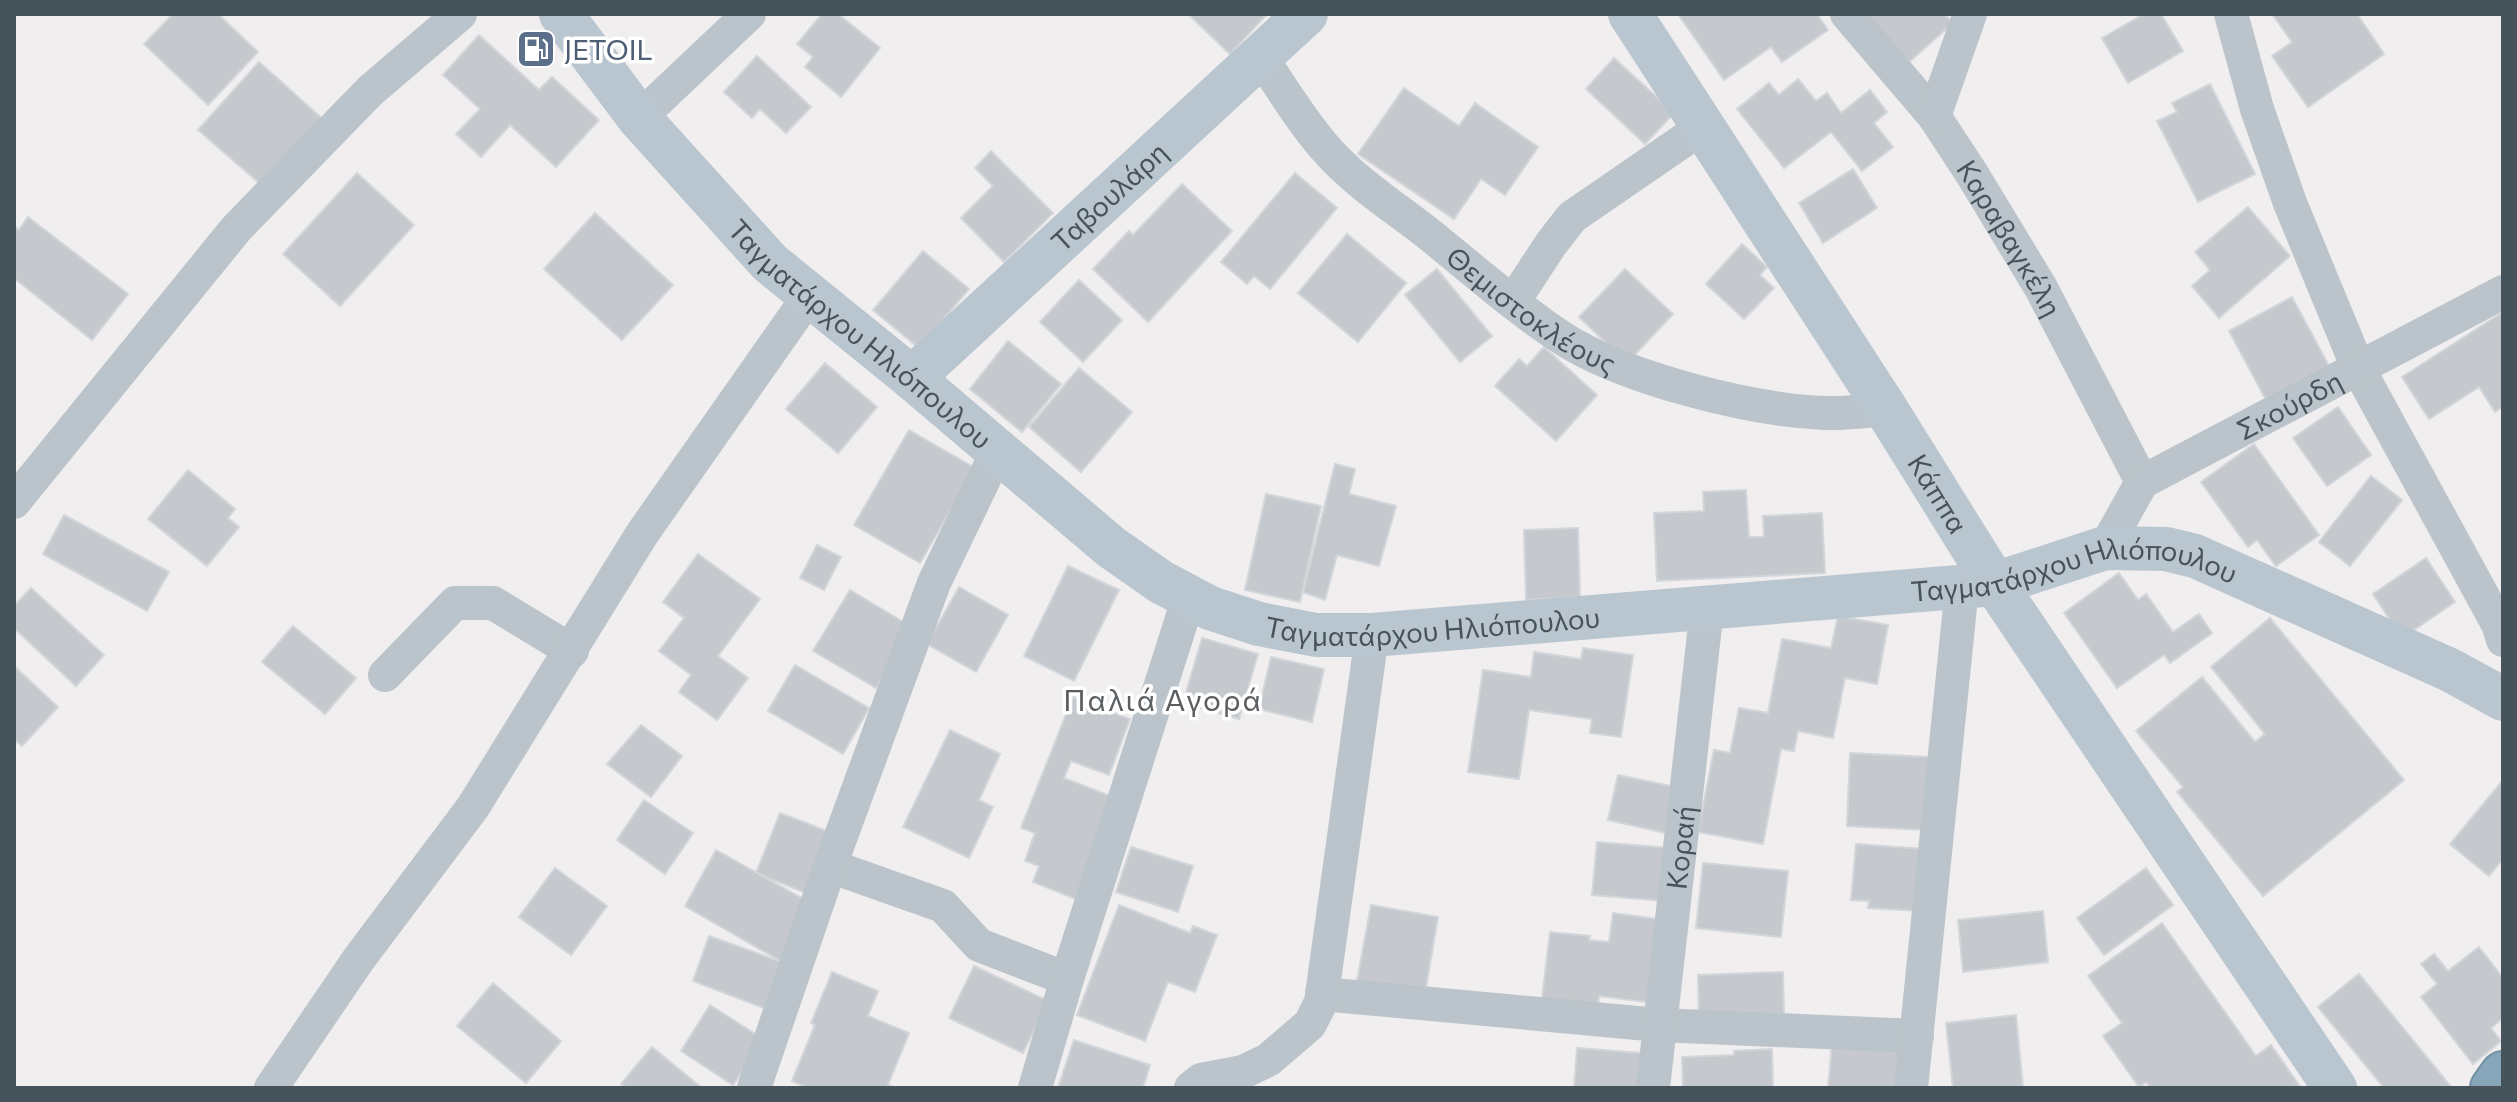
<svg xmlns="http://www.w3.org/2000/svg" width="2517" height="1102" font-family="Commissioner,sans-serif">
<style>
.building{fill:#c5c9cd;stroke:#d2d5d9;stroke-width:2}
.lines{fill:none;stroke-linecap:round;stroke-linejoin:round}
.highway-casing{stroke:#7391a6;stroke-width:48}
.street{stroke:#bac4ca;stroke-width:34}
.secondary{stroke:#bac6cf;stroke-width:44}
.highway{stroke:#88a6ba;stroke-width:44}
.labels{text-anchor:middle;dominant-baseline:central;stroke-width:7;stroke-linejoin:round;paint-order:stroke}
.service-label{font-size:28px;fill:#4e5e75;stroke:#fff;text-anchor:start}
.street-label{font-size:28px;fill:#47535a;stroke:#fff}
.neighbourhood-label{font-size:30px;letter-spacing:2px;fill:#5b5f62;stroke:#fff}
</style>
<rect width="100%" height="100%" fill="#f0eeee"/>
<g class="building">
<polygon points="173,14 218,14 258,52 208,105 144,44"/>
<polygon points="822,14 838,14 880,48 841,97 805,67 813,57 797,44"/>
<polygon points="1188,14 1267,14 1230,54"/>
<polygon points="1678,14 1817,14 1828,30 1782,62 1771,47 1724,80"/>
<polygon points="1865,14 1944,14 1953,23 1909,62"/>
<polygon points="2144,14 2161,14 2183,51 2128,83 2102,38"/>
<polygon points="2272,14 2357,14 2384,54 2308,107 2272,56 2292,42"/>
<polygon points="479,35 539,90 552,77 599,120 556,167 510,125 481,157 456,134 480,109 443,75"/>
<polygon points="757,56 811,107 786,133 760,109 752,118 724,92"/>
<polygon points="1614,58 1674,113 1645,144 1586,89"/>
<polygon points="259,62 324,120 265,188 198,130"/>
<polygon points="1798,79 1816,101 1827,93 1841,113 1870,90 1887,112 1874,123 1893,147 1862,171 1831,132 1784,168 1737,109 1769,83 1779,95"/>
<polygon points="2210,84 2255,174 2198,202 2157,121 2177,112 2172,103"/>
<polygon points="1404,88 1459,126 1475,103 1538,147 1505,195 1481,179 1454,219 1358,154"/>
<polygon points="991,151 1053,213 1004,262 961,218 993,186 975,168"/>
<polygon points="1853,169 1877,208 1823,243 1799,203"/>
<polygon points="357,173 414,225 340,306 283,254"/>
<polygon points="1295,173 1337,208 1270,289 1254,276 1247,284 1221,262"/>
<polygon points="1182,184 1232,231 1148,322 1093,269 1129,231 1133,235"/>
<polygon points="2248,207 2290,256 2219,318 2192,286 2210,270 2195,252"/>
<polygon points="595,213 673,285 622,340 544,269"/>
<polygon points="28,217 128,294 92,340 14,278 14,226 19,230"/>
<polygon points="1347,234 1406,283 1358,342 1298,293"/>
<polygon points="1742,244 1767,267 1760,275 1774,288 1744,319 1706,284"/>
<polygon points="923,251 969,289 919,348 873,310"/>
<polygon points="1437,269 1492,336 1460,362 1405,295"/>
<polygon points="1625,269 1673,314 1627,363 1579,317"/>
<polygon points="1079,280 1122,320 1083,362 1040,322"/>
<polygon points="2292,297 2335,377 2272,411 2229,331"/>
<polygon points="2503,312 2503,407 2495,412 2479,387 2429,419 2402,377"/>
<polygon points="1008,341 1061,384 1022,432 970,389"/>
<polygon points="1544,347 1597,395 1556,441 1495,386 1519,359 1527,366"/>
<polygon points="825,363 877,407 838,453 786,409"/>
<polygon points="1079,368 1132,412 1081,472 1029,427"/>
<polygon points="2338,407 2371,455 2327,486 2293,438"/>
<polygon points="909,430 975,468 920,563 854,525"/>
<polygon points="2254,444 2319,535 2276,566 2257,540 2248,547 2201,482"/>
<polygon points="1335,464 1355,469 1349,494 1396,506 1379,566 1337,555 1325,600 1303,592"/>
<polygon points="188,470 235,509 228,518 239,527 207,566 148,519"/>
<polygon points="2371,476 2402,500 2350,566 2319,542"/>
<polygon points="1746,490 1749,537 1764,537 1763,516 1822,513 1825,573 1657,581 1654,513 1704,511 1703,492"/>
<polygon points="1266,494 1321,506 1300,602 1245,590"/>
<polygon points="64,515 169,572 147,611 43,554"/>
<polygon points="1578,528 1580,597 1526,600 1524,530"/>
<polygon points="817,545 841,557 824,590 800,578"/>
<polygon points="698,554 760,599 718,656 748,678 717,720 679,692 691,675 659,651 684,618 663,602"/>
<polygon points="2426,558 2455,602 2402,638 2373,594"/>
<polygon points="1068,566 1119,590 1074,681 1024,656"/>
<polygon points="2119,573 2138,600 2146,594 2173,632 2199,614 2212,633 2170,663 2164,655 2117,688 2064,613"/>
<polygon points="959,587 1008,615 976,672 927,644"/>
<polygon points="31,588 104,655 76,686 14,628 14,606"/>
<polygon points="850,590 912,627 876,688 813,651"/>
<polygon points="1838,616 1888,625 1877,684 1845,678 1833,738 1798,731 1794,751 1781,749 1763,844 1698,832 1714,750 1730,753 1739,708 1768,713 1782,639 1831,648"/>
<polygon points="2270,618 2404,780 2263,896 2177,792 2183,787 2136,731 2202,677 2255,742 2265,734 2211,667"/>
<polygon points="293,626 356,678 325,714 262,662"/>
<polygon points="1202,638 1258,654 1239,719 1183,703"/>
<polygon points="1583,648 1633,655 1621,737 1590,733 1592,719 1529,710 1519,779 1468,772 1483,670 1531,677 1534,652 1581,659"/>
<polygon points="1271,657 1324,669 1312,722 1259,709"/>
<polygon points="795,665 869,708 843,754 768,711"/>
<polygon points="14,666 58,707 22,746 14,739"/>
<polygon points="1073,697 1130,719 1109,775 1071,761 1064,778 1118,799 1078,900 1033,882 1039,866 1025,861 1035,833 1021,828"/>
<polygon points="641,725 682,756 651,797 607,764"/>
<polygon points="950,730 1000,754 979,800 993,807 969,858 903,827"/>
<polygon points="1850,753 1929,757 1925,830 1847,826"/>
<polygon points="1618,775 1680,788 1670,834 1608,820"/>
<polygon points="2503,780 2503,859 2489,876 2450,844"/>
<polygon points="644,800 693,833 665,874 617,840"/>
<polygon points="780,813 835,834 811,895 756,873"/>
<polygon points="1597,842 1669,848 1664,901 1592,895"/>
<polygon points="1856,844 1924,849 1920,911 1868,908 1869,901 1851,900"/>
<polygon points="1131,847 1193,866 1178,912 1116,892"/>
<polygon points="716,850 814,905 782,962 685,906"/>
<polygon points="1703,863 1788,871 1781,937 1696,928"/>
<polygon points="555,868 607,906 571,955 519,917"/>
<polygon points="2146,868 2173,905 2104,955 2077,918"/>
<polygon points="1119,905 1190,933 1193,926 1217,935 1195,992 1168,982 1145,1041 1077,1015"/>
<polygon points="1371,905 1438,917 1425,993 1357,981"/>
<polygon points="2043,911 2048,962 1963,972 1958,920"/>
<polygon points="1613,913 1665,920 1654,1003 1599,996 1598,1006 1542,999 1550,932 1590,936 1589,940 1609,942"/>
<polygon points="2162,923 2256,1056 2271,1045 2301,1088 2151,1088 2146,1082 2139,1087 2103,1036 2122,1023 2088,976"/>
<polygon points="709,936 782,962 766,1009 693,981"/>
<polygon points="2479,947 2503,978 2503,1018 2491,1028 2501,1041 2473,1064 2421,997 2437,984 2421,964 2434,954 2448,971"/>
<polygon points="974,966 1048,1001 1023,1053 949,1018"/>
<polygon points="832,972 878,991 868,1016 909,1033 888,1085 896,1088 808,1088 792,1081 815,1025 811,1023"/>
<polygon points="1783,972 1784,1019 1699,1022 1698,975"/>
<polygon points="2359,974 2452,1088 2384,1088 2318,1007"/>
<polygon points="493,983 561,1041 526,1083 457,1026"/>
<polygon points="710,1005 763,1039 733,1085 681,1051"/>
<polygon points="2016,1015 2023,1088 1953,1088 1946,1023"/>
<polygon points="1074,1040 1150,1065 1143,1088 1058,1088"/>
<polygon points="1832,1044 1911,1052 1907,1088 1828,1088"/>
<polygon points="652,1047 702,1088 625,1088 621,1084"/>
<polygon points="1577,1048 1641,1053 1638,1088 1574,1088"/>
<polygon points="1772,1049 1773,1088 1683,1088 1682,1057 1734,1055 1734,1051"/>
</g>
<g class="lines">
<defs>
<polyline id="highway" points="2493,1088 2503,1074"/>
</defs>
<use href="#highway" class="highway-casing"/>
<g class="street">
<path id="s1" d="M1847,14L1934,116L1972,174L2041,288L2142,482"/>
<polyline points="2231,14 2257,109 2290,203 2358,368 2498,624 2503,640"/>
<path id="s2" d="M1260,56C1282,88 1302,122 1327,150C1356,183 1396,208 1430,235C1472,269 1514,306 1559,336C1622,378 1750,410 1825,413C1846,414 1865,411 1886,409"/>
<polyline points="1934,116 1970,14"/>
<polyline points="639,118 749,14"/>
<polyline points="1513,302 1551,244 1572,217 1703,127"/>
<polyline points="14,502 236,229 370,91 460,14"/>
<path id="s3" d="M2105,548L2142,482L2503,292"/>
<polyline points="385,675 455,603 493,603 572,651"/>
<polyline points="830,866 943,906 979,945 1067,979"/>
<polyline points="1322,994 1659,1025 1917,1036"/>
<polyline points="271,1088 358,960 473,807 642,534 809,296"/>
<polyline points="754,1088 830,866 934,583 997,452"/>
<polyline points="1035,1088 1067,979 1189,597"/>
<polyline points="1191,1088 1201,1080 1243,1072 1268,1060 1310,1024 1321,1002 1372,635"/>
<path id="s4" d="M1653,1088L1707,608"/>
<polyline points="1911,1088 1962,587"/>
</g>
<g class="secondary">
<path id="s5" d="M561,14L639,118L770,263L912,378L1111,547L1161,582L1210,608L1259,624L1316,635H1372L1995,584L2105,548L2166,549L2195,556L2450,670L2503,699"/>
<path id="s6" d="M1630,14L1886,409L1995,584L2335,1088"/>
<path id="s7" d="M912,378L1306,14"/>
</g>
<use href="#highway" class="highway"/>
</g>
<defs>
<symbol id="fuel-square" viewBox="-11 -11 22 22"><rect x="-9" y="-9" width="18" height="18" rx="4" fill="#5c6f8a" stroke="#fff"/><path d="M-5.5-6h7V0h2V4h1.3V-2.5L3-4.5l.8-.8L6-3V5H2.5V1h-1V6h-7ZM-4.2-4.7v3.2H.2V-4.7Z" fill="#fff"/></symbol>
</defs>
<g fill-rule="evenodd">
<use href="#fuel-square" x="514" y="27" width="44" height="44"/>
</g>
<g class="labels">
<g class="service-label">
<text x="564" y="49">JETOIL</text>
</g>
<g class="street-label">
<text stroke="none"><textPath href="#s7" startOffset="268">Ταβουλάρη</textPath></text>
<text stroke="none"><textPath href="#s1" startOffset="278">Καραβαγκέλη</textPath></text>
<text stroke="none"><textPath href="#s2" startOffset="376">Θεμιστοκλέους</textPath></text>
<text stroke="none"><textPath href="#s5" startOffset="440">Ταγματάρχου Ηλιόπουλου</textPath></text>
<text stroke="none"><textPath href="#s3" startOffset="242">Σκούρδη</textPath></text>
<text stroke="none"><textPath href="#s6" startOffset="570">Κάππα</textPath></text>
<text stroke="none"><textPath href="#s5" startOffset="1760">Ταγματάρχου Ηλιόπουλου</textPath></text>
<text stroke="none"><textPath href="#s5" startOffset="1112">Ταγματάρχου Ηλιόπουλου</textPath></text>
<text stroke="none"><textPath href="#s4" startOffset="242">Κοραή</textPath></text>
</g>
<g class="neighbourhood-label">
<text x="1163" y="698">Παλιά Αγορά</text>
</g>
</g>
<rect width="2517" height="1102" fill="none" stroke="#47535a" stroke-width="32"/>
</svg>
